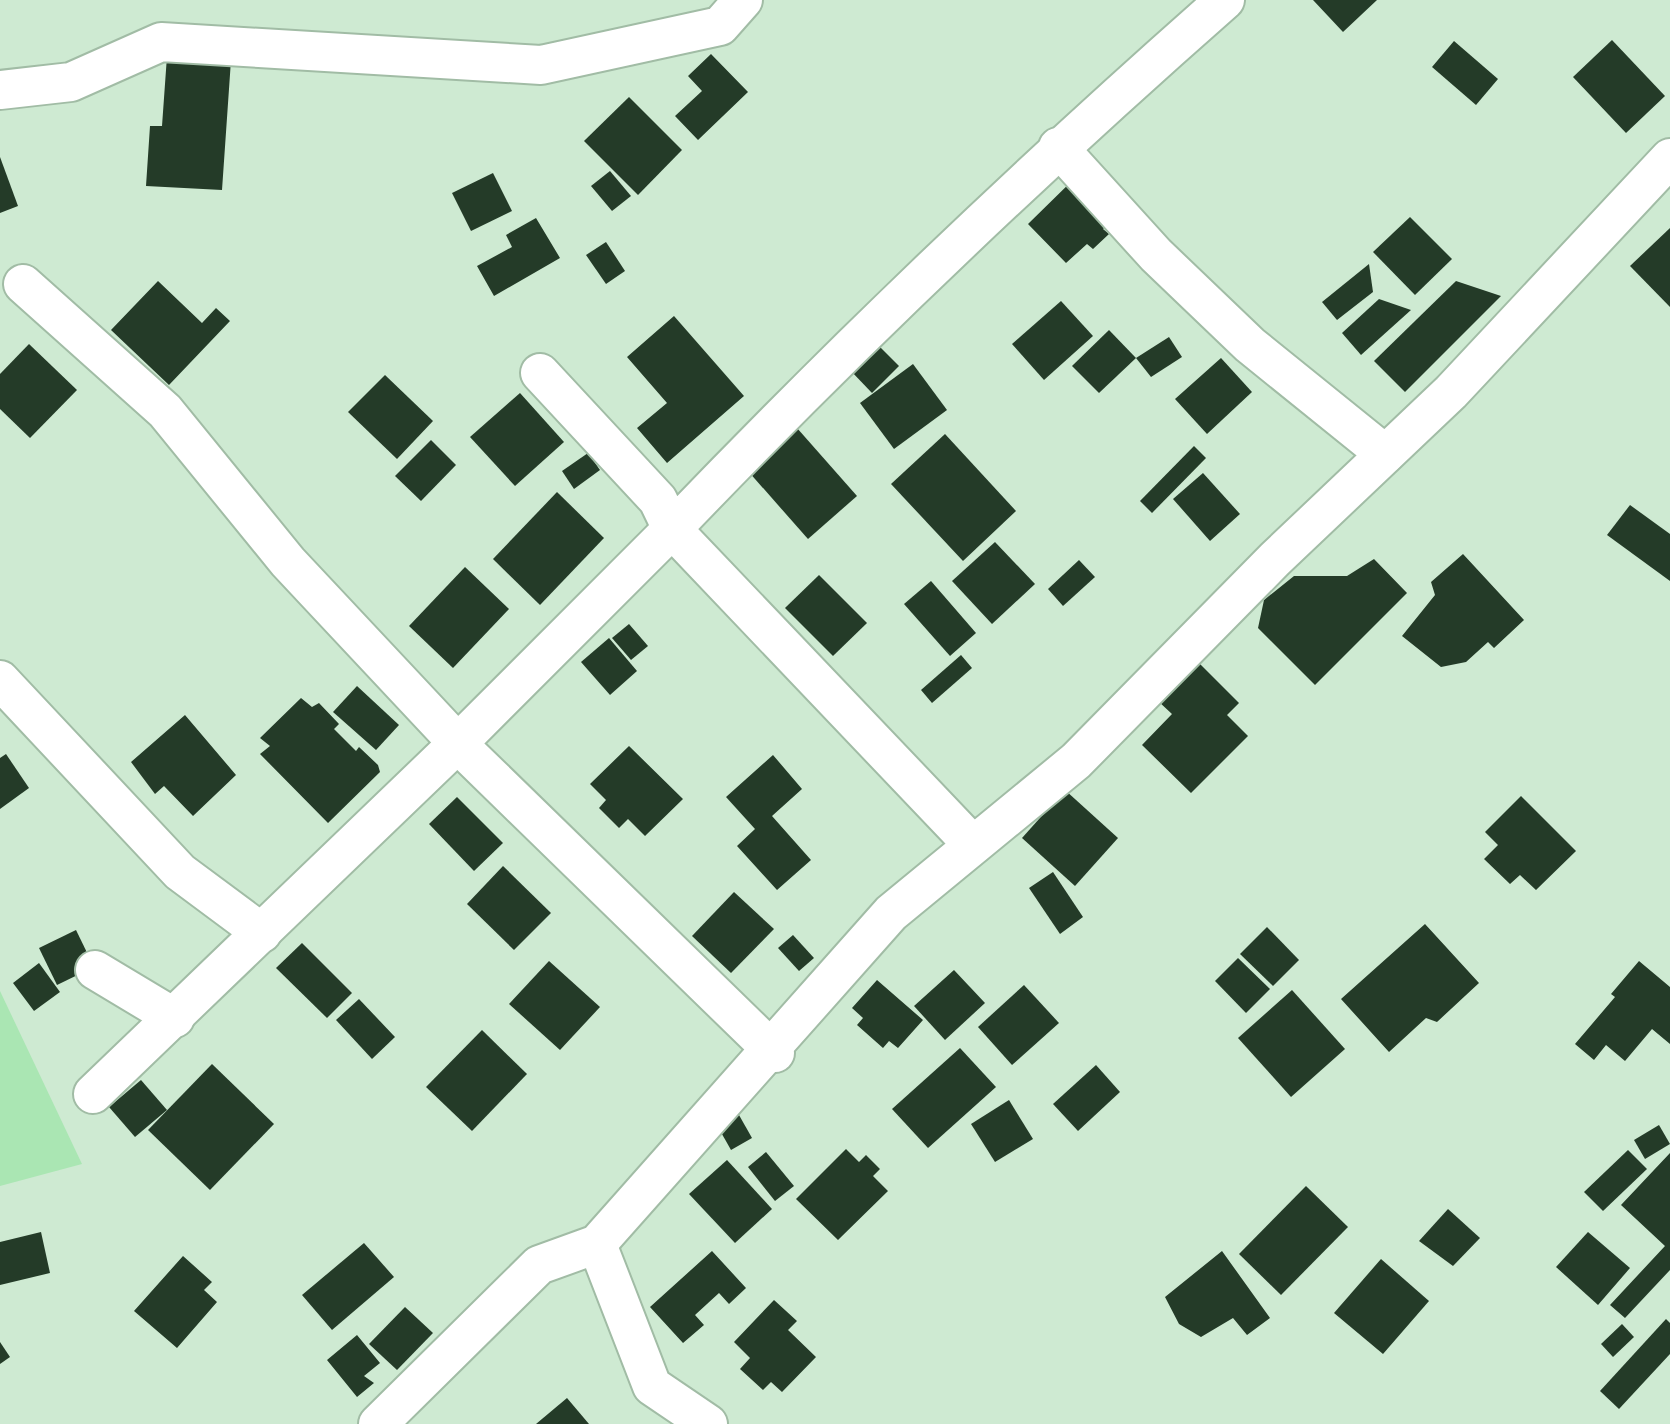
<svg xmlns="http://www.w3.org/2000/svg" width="1670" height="1424" font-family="'Archivo Narrow',sans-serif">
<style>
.grass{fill:#aae6b3}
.building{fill:#243b28}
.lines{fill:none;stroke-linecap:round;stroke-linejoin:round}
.minor-casing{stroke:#a1bca5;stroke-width:42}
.minor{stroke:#fff;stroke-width:38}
</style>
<rect width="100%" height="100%" fill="#ceead2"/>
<polygon class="grass" points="0,991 82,1164 0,1186"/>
<g class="building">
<polygon points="1313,0 1377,0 1343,32"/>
<polygon points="1612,40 1665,96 1626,133 1573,77"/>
<polygon points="1454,41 1498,79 1476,105 1432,67"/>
<polygon points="711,54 748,92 698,140 675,116 702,91 688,76"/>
<polygon points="167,56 231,60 222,190 146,186 150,126 162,126"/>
<polygon points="629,97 682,150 638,195 584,141"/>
<polygon points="0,157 18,206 0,213"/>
<polygon points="610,171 631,196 612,211 591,186"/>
<polygon points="493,173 512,211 471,231 452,193"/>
<polygon points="1079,174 1117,216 1103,229 1109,234 1093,249 1087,244 1066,263 1028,224"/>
<polygon points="1410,217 1452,259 1415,295 1373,252"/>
<polygon points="536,218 560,258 494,296 477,266 512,247 506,235"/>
<polygon points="1670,228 1670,307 1630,266"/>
<polygon points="606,242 625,271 606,284 586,255"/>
<polygon points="1369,264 1373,292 1337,320 1322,302"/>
<polygon points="158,281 202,323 216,308 230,321 169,385 111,330"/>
<polygon points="1456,281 1501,296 1405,392 1374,361"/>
<polygon points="1379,299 1411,310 1361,355 1342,333"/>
<polygon points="1061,301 1093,336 1044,380 1012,344"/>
<polygon points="674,316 744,396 667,463 637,428 667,403 627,357"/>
<polygon points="1109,330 1136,358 1099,393 1072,366"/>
<polygon points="1169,337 1182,357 1151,377 1136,358"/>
<polygon points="29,344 77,390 30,438 0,409 0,374"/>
<polygon points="877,344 899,366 872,393 850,370"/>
<polygon points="1221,358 1252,392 1207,434 1175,399"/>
<polygon points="913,364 947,410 894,449 860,403"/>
<polygon points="385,375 433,421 397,459 348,412"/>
<polygon points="520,393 564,442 515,486 470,437"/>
<polygon points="797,428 857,496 808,539 748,471"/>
<polygon points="945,434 1016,511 963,561 891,484"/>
<polygon points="431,440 456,465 421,501 395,476"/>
<polygon points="1194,446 1206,458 1152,513 1140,501"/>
<polygon points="588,453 600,470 574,489 562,471"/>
<polygon points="1203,473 1240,514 1210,541 1173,499"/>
<polygon points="557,492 604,538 540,605 493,559"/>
<polygon points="1630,505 1670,534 1670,581 1607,535"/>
<polygon points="995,542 1035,584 992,624 952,581"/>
<polygon points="1463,554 1524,620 1494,648 1488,642 1466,662 1441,667 1402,636 1435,595 1431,582"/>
<polygon points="1374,559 1407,593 1315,685 1258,628 1264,600 1294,576 1347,576"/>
<polygon points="1079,560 1095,577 1063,606 1048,589"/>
<polygon points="465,567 509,609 453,668 409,626"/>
<polygon points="819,575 867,623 833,656 785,608"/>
<polygon points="931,581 976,633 950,656 904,604"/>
<polygon points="629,624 648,646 631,660 612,638"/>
<polygon points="609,638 637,671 610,695 581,662"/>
<polygon points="961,655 972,668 932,703 921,690"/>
<polygon points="1197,661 1239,703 1227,715 1248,736 1191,793 1142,745 1172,714 1158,701"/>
<polygon points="357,686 399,725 376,750 333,712"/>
<polygon points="301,698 312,707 319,703 339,724 334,729 356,751 359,747 378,765 380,772 328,823 260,754 270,746 260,738"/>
<polygon points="185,715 236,775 193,816 164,786 155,794 131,762"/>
<polygon points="629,746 683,799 645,836 628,819 619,828 599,808 606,800 590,784"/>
<polygon points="6,754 29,788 0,809 0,758"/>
<polygon points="773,755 802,789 772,816 811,860 777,890 737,846 755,829 726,797"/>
<polygon points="1065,790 1118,838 1075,886 1022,838"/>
<polygon points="1521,796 1576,851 1536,890 1520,875 1510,884 1484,859 1498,845 1485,832"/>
<polygon points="457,797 503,843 474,871 429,824"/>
<polygon points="503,866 551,913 514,950 467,904"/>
<polygon points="1053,872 1083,917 1060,934 1029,888"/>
<polygon points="734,892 774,929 731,973 692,936"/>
<polygon points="1425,924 1479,983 1437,1022 1426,1018 1389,1052 1341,999"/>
<polygon points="1267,927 1299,960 1273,986 1240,954"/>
<polygon points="76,930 94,967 57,985 39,948"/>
<polygon points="793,935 814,958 799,971 778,948"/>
<polygon points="302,943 352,993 327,1018 276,968"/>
<polygon points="1238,958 1270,989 1246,1013 1215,981"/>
<polygon points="549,961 600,1007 560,1050 509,1004"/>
<polygon points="1639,961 1670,987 1670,1044 1652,1029 1625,1061 1606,1045 1594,1060 1575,1044 1615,997 1611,994"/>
<polygon points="39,963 60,992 34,1011 13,983"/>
<polygon points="954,970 985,1003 945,1040 914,1006"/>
<polygon points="877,980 923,1020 898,1048 889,1041 883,1048 857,1025 863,1018 852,1008"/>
<polygon points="1024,985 1059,1023 1012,1065 978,1027"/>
<polygon points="1292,990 1345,1049 1291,1097 1238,1038"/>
<polygon points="359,999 395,1037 372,1059 336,1020"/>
<polygon points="482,1030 527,1074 472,1131 426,1087"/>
<polygon points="960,1048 996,1087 928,1148 892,1109"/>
<polygon points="212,1064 274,1124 210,1190 148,1130"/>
<polygon points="1096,1065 1120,1092 1078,1131 1053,1104"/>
<polygon points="141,1080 167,1110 135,1137 109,1107"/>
<polygon points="1009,1100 1033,1139 995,1162 971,1124"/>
<polygon points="739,1115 752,1138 731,1150 718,1127"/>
<polygon points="1659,1125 1670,1144 1645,1159 1634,1140"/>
<polygon points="846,1149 859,1162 866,1155 880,1169 873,1176 888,1191 838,1240 796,1199"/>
<polygon points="1628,1150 1647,1169 1603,1211 1584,1192"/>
<polygon points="766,1152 794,1186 775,1201 748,1167"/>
<polygon points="1670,1153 1670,1270 1625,1318 1610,1305 1665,1246 1621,1205"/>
<polygon points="727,1160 772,1209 735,1243 689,1194"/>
<polygon points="1306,1186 1348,1227 1281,1295 1239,1254"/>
<polygon points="1448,1209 1480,1238 1453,1266 1419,1241"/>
<polygon points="41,1232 50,1273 0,1285 0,1242"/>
<polygon points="1588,1232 1630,1268 1598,1305 1556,1267"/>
<polygon points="364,1243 394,1277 332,1330 302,1295"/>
<polygon points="712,1251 746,1288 729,1304 719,1293 695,1315 704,1325 683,1343 650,1307"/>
<polygon points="1222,1251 1270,1318 1247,1335 1233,1318 1201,1337 1179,1324 1165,1297"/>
<polygon points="183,1256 212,1282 204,1290 217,1302 177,1348 134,1311"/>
<polygon points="1381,1259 1429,1301 1383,1354 1334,1313"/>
<polygon points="774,1300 797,1321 788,1330 816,1357 782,1392 771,1382 763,1390 740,1369 750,1358 734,1342"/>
<polygon points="405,1307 433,1333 397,1370 369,1344"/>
<polygon points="1666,1319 1670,1323 1670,1354 1619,1409 1600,1391"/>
<polygon points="1622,1324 1634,1337 1613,1357 1601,1344"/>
<polygon points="357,1335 380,1363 364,1376 374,1383 357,1397 327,1360"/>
<polygon points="0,1342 10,1357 0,1364"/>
<polygon points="567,1398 589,1424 536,1424"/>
</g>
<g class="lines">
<defs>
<g id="minor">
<polyline points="0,90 71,82 161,42 541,65 720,26 743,0"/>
<polyline points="1058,147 1156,255 1250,345 1385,454"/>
<polyline points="23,284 165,411 288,562 467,753 775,1053"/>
<path d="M540,373L658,500L672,529C849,344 1033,169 1225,0"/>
<polyline points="0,680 180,872 262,933"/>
<polyline points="95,970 175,1018"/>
<polyline points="93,1094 458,743 672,529 973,845"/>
<polyline points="597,1244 652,1386 708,1424"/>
<polyline points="378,1424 539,1265 597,1244 891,913 1076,761 1275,559 1451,392 1670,158"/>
</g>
</defs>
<use href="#minor" class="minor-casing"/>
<use href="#minor" class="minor"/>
</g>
</svg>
